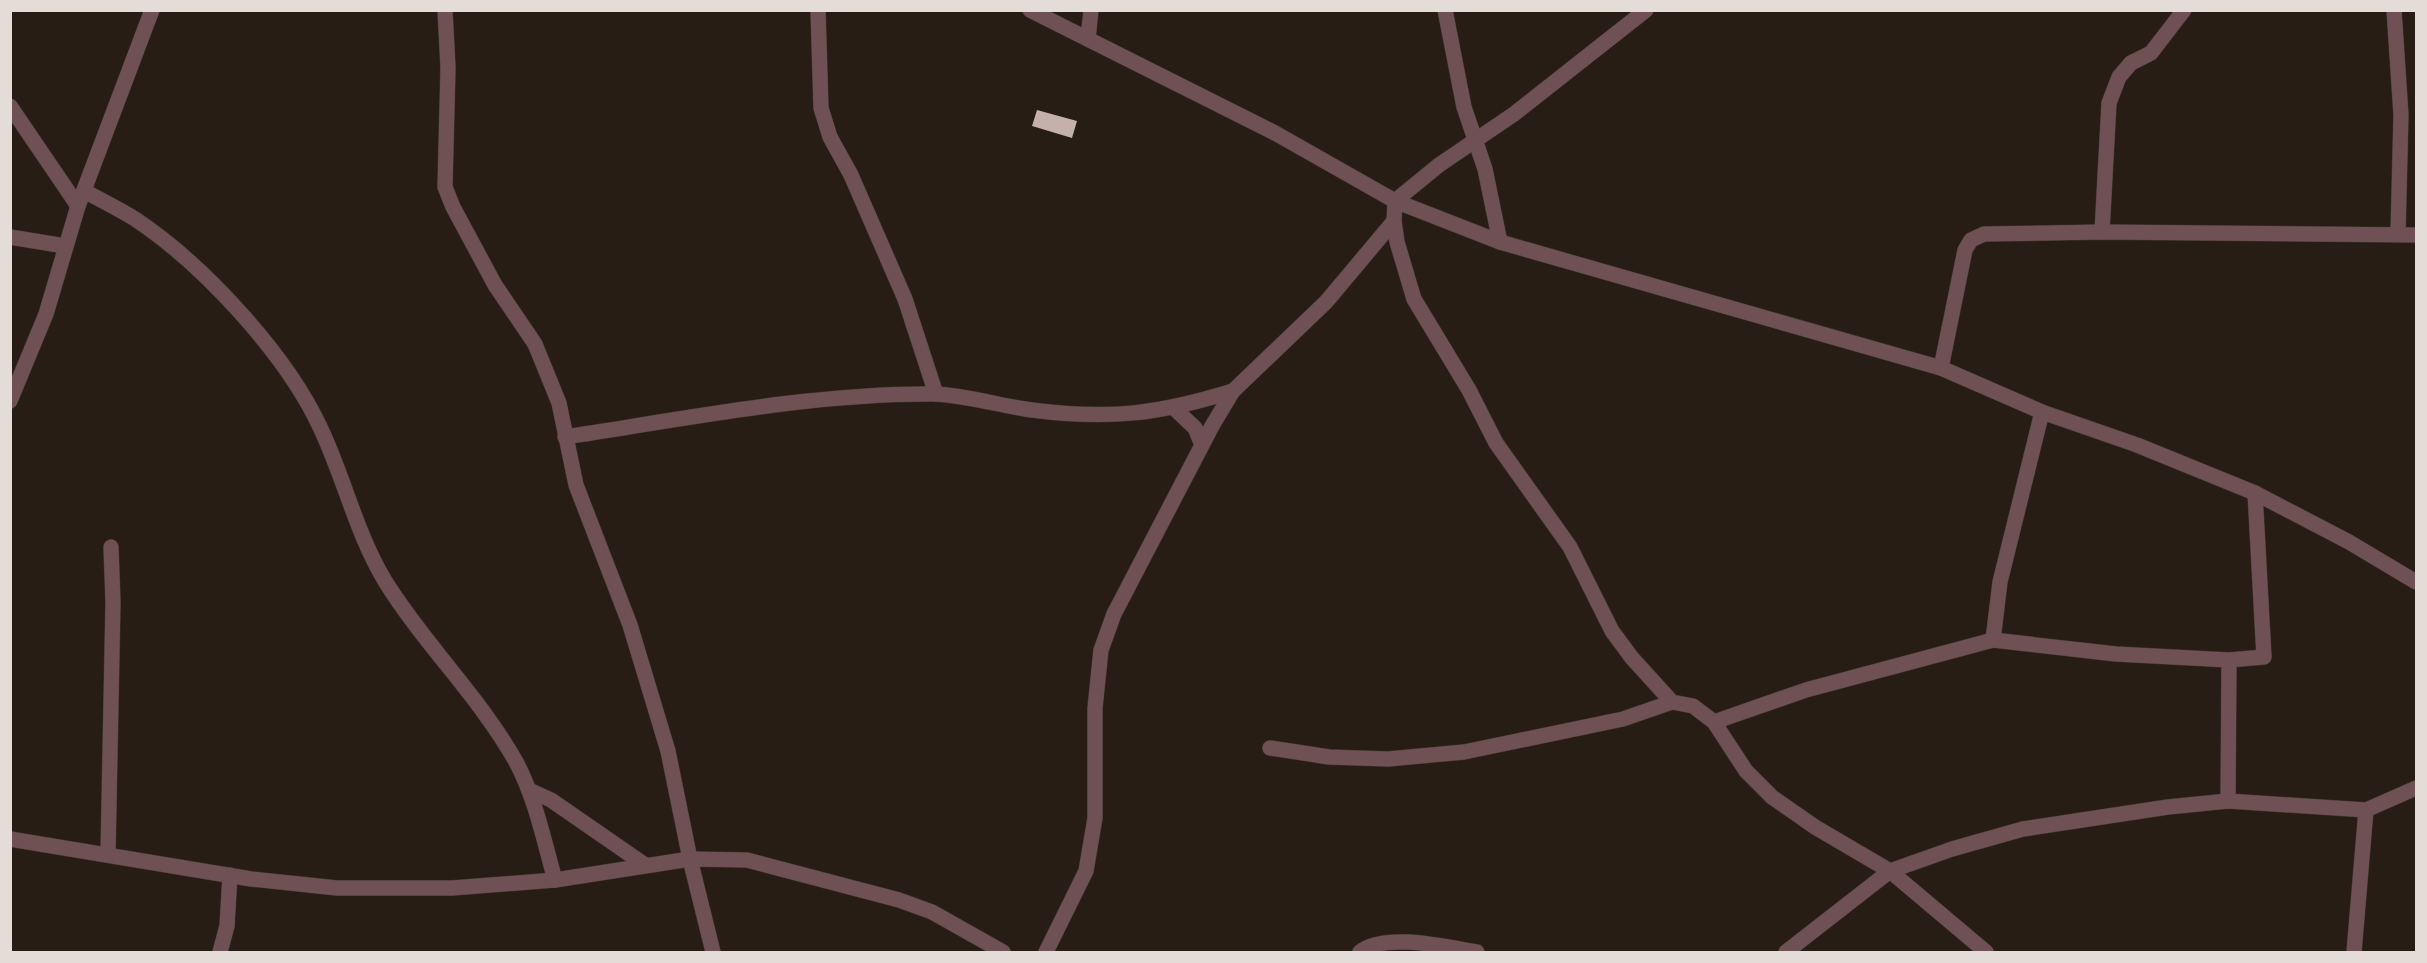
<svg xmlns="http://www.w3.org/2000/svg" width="2427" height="963" font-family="Quicksand,sans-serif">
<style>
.building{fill:#c4b1ac}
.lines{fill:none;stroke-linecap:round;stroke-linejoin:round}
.street-casing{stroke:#41382f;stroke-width:16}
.street{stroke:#6f5054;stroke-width:15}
</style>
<rect width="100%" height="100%" fill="#271d14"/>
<polygon class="building" points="1037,110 1077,121 1072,138 1032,126"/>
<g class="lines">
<defs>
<g id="street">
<polyline points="445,10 448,68 445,187 453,207 495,285 535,344 559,403 576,485 630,625 668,751 690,859 713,952"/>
<polyline points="818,10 821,108 830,137 851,175 905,299 936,394"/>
<polyline points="1030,10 1275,133 1395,201 1500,242 1941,368 2042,412 2137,445 2255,493 2349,542 2416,582"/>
<polyline points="1445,10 1464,107 1485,169 1500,242"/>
<polyline points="1646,10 1514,114 1439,165 1395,201 1394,221 1397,242 1414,299 1469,390 1496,443 1570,547 1612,631 1632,658 1672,702 1693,706 1714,722 1746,771 1772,797 1815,827 1890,871 1986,952"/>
<polyline points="2394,10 2401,115 2398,233"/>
<polyline points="1088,39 1091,10"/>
<polyline points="10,106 78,206"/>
<path d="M84,191C101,200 119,209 135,219C203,264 286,354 320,427C344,477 356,533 385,581C424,644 478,695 515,760C535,796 544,841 555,880"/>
<polyline points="2102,232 2109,103 2119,77 2131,63 2151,53 2184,10"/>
<polyline points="10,237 65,246"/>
<polyline points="1941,368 1965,250 1971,240 1984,234 2102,232 2416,235"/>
<polyline points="10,401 46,314 78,206 152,10"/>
<polyline points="1174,408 1195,428 1202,445"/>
<path d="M565,437C684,419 813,393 934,394C966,395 1000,406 1032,410C1110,420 1159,414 1233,391"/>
<polyline points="1993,640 2000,582 2042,412"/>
<polyline points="1714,722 1806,690 1993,640 2116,654 2229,660 2264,657 2255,493"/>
<polyline points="1270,748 1329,757 1388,759 1464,752 1623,719 1672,702"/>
<polyline points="529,790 551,800 645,865"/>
<polyline points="2228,801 2229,660"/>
<polyline points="10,839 251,879 337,888 452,888 555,880 690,859 747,860 899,900 932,912 1003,952"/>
<polyline points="108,854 113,602 111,547"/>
<polyline points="220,952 227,926 230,875"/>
<polyline points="1046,952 1086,871 1095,818 1095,708 1101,650 1114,614 1212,426 1233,391 1326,302 1394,221"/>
<path d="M1360,952C1384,932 1447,947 1477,952"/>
<polyline points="1786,952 1890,871 1952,849 2023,829 2168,807 2228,801 2366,810 2416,788"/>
<polyline points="2354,952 2366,810"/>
</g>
</defs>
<use href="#street" class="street-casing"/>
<use href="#street" class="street"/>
</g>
<rect width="2427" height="963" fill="none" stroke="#e4ddd7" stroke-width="24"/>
</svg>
